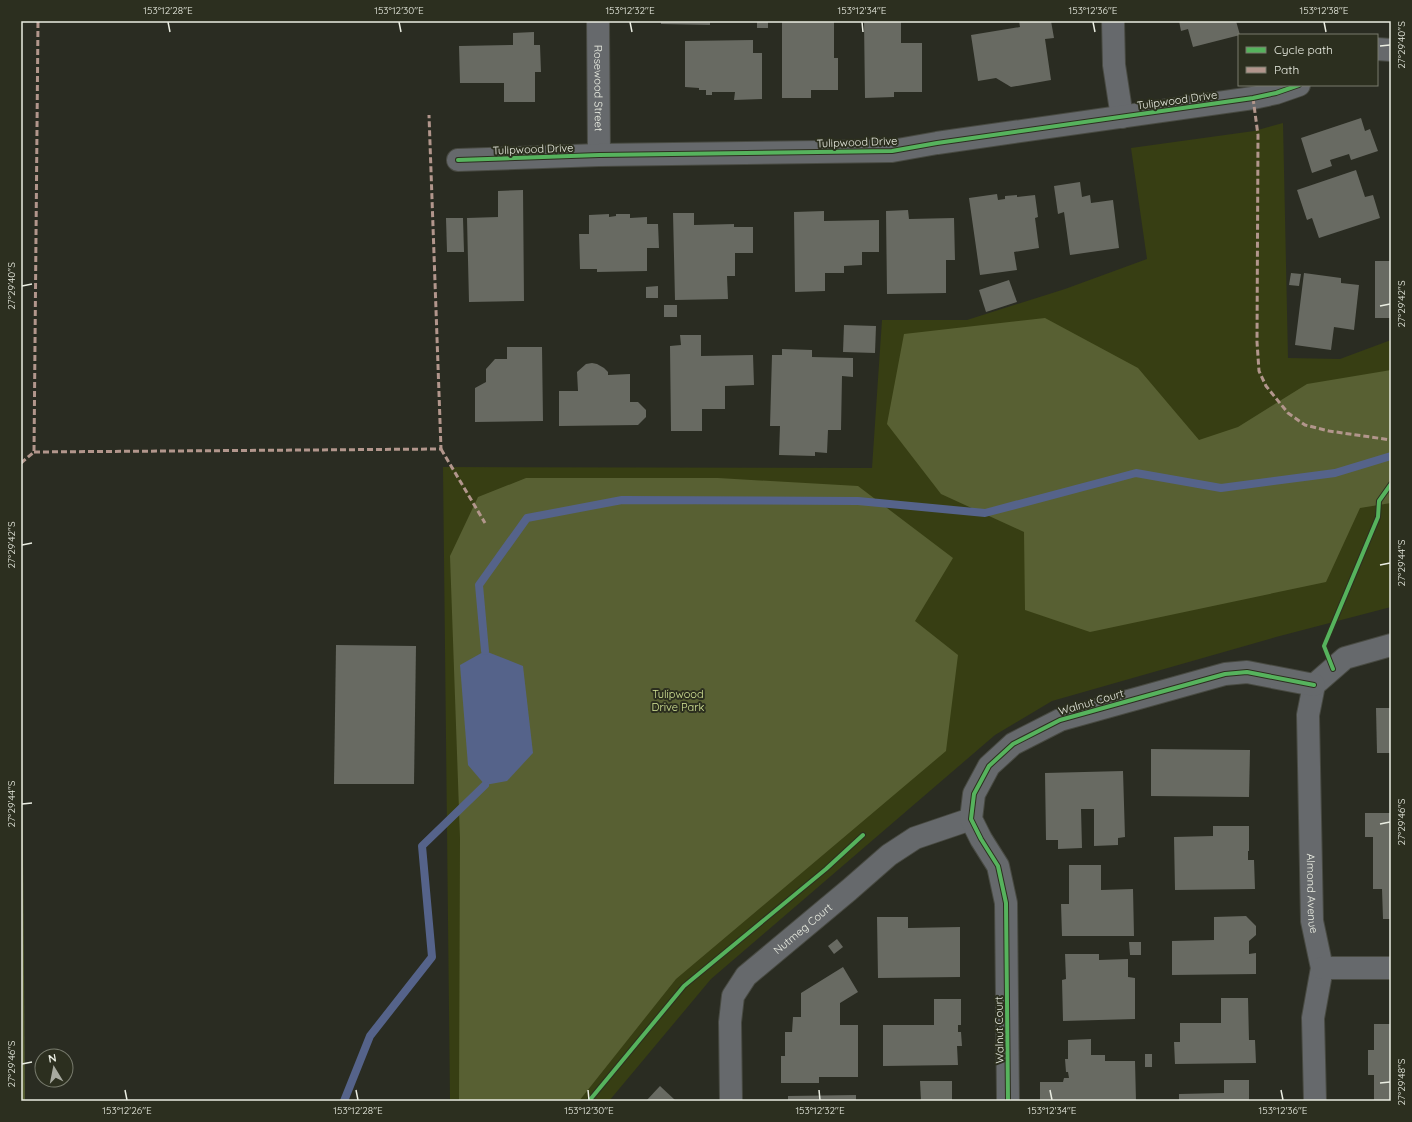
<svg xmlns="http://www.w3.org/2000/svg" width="1412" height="1122" font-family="Quicksand,sans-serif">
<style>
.green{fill:#373e13}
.forest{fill:#586033}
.water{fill:#55638a}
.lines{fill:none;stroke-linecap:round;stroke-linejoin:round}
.stream{stroke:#55638a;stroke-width:8}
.building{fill:#686a62}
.minor-casing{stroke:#484a42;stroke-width:24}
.minor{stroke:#66696c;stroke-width:22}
.quiet{stroke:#b2968c;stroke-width:3;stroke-dasharray:6 3;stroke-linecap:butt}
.cycleway-casing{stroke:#2c2f1f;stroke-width:6}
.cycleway{stroke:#56b35d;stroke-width:4}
.ticks{fill:none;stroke:#eaede2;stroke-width:1.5}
.labels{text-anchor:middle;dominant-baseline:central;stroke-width:4;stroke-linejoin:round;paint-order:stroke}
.street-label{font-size:11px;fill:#eaede2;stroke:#2c2f1f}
.park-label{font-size:11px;fill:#d4e596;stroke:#2c2f1f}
.neatline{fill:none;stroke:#eaede2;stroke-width:1.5}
.ticks-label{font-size:10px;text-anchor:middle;fill:#eaede2}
</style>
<rect width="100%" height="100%" fill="#2a2c22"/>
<polygon class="green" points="1283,123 1288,358 1340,359 1391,340 1391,607 1276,637 1052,701 995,735 711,979 609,1101 450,1101 443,467 872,468 882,320 967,320 1065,289 1147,259 1131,148 1254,131"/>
<g class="forest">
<polygon points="1045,318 1138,368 1199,440 1238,427 1307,384 1391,370 1391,503 1360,508 1326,582 1090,632 1025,610 1024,532 941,494 887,424 904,334"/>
<polygon points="526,478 718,478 858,486 953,558 915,621 958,655 946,751 676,979 579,1101 459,1101 460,838 450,556 478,497"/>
<polygon points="21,610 25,1101 21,1101"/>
</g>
<polygon class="water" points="485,651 523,666 533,753 507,781 485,785 468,765 460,665"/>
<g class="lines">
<g class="stream">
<polyline points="485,651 479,585 527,518 622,500 858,501 985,513 1136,473 1221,488 1335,473 1391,456"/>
<polyline points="344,1101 370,1036 432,957 422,846 485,785"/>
</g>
</g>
<g class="building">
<polygon points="661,21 710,21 710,25 661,24"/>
<rect x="757" y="21" width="11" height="7"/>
<polygon points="782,21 834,21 834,58 838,58 838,90 811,90 811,98 782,98"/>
<polygon points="864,21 901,21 901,43 922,43 922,92 894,92 894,97 865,98"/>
<polygon points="1019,21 1051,21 1054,38 1045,39 1051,80 1011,87 996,78 978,81 971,35 1020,27"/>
<polygon points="1179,21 1236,21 1240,35 1193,47 1188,29 1181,31"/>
<polygon points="534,32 534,45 540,45 541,72 535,72 535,102 504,102 504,83 460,83 459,46 513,45 513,33"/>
<polygon points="753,40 753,53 762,53 762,99 734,100 735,92 712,92 712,95 706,95 706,90 699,90 699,88 685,87 685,41"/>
<polygon points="1361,118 1365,131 1370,129 1378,151 1351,160 1349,154 1330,160 1332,166 1312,173 1301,138"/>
<polygon points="1356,170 1365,197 1373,195 1380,218 1319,238 1312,218 1307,220 1297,190"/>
<polygon points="1080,182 1082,197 1090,195 1091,203 1113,200 1119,248 1070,255 1064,212 1058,214 1054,186"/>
<polygon points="523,190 524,301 469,302 467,218 498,217 498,191"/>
<polygon points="997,194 998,200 1005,199 1005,196 1017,195 1017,197 1035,195 1038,217 1035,218 1039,248 1014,252 1017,270 980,275 969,198"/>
<polygon points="908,210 909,219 954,218 955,260 946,260 946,293 887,294 886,211"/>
<polygon points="824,211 824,221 879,220 879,252 862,252 862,265 844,266 844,273 825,273 825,291 795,292 794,212"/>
<polygon points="673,213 694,213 694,225 734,224 734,227 753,227 753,253 735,253 735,276 727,276 728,299 675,300"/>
<polygon points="609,214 609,217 616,216 616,214 630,214 630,218 647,217 647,224 658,224 659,248 647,248 647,271 597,272 597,269 580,269 579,234 589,234 589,215"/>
<polygon points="446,218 463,218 464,252 447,252"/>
<rect x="1375" y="261" width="16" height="57"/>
<polygon points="1291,273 1301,274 1299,286 1289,285"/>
<polygon points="1304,273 1341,278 1341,283 1359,285 1354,330 1334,327 1331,350 1295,345"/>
<polygon points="1009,280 1017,302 986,312 979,290"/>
<polygon points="658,286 658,298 646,298 646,287"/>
<rect x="664" y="305" width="13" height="12"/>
<polygon points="844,325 876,326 875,353 843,352"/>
<polygon points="680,335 701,335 701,356 753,355 754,385 725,386 725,409 702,409 702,431 671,431 670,346 681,345"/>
<polygon points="507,347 542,347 543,421 475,422 475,388 486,382 486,369 495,359 507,359"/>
<polygon points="782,349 812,350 812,357 853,358 853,377 842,376 841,430 828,430 827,453 815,452 815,456 779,455 780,426 770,426 772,355 782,355"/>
<polygon points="592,363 597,364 604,368 608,372 608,375 630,374 630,402 638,402 646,410 646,417 638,425 559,426 559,391 578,391 577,372 586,364"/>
<polygon points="336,645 416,646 414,784 334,784"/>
<polygon points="1376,708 1391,708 1391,753 1377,753"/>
<polygon points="1151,749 1250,750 1249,797 1151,796"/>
<polygon points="1123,771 1125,837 1118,838 1118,845 1094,846 1094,809 1081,809 1082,848 1058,849 1058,840 1046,840 1045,773"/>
<polygon points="1365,813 1391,813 1391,919 1383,919 1382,889 1373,889 1373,837 1365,837"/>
<polygon points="1213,826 1249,826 1249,851 1248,851 1248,860 1254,860 1255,889 1175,890 1174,837 1213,836"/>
<polygon points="1069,865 1101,865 1101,890 1133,889 1134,936 1062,936 1061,904 1069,904"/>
<polygon points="1246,916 1256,926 1256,935 1249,941 1249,954 1256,953 1256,974 1172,975 1172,941 1214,940 1214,917"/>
<polygon points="877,917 908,917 908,928 960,927 960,977 878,978"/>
<polygon points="837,939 843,947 834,954 828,946"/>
<polygon points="1129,942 1141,942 1141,955 1130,955"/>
<polygon points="1065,954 1099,954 1099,960 1128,959 1128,977 1135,978 1135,1019 1063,1021 1062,980 1066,979"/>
<polygon points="843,967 858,992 840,1003 840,1025 858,1025 858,1077 819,1077 819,1083 781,1083 781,1056 785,1056 785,1032 792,1032 793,1017 801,1017 801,993"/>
<polygon points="1221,998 1248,998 1249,1040 1255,1040 1256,1063 1175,1064 1174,1042 1180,1042 1180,1023 1221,1023"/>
<polygon points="934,999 961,999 961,1025 958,1025 958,1032 961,1032 962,1046 957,1046 958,1065 883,1066 883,1025 934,1025"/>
<polygon points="1374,1024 1391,1024 1391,1101 1374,1101 1374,1075 1368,1075 1368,1050 1374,1050"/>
<polygon points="1091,1039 1091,1055 1105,1055 1105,1061 1135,1061 1136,1101 1040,1101 1040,1082 1063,1082 1064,1078 1069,1078 1068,1072 1066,1072 1065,1059 1068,1059 1068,1040"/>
<rect x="1145" y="1054" width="7" height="13"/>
<polygon points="1224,1080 1249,1080 1249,1101 1179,1101 1179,1094 1224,1093"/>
<polygon points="920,1081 952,1081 952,1101 921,1101"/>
<polygon points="660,1086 676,1101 646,1101"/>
<polygon points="856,1095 856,1101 788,1101 788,1096"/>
</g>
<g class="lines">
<defs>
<g id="minor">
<path id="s1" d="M598,21L599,155"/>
<polyline points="1113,21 1114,65 1122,117"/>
<polyline points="1377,49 1391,50"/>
<polyline points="458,160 599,155 892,151 937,143 1253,98 1276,93 1299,85"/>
<path id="s2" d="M1314,685L1308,715L1312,921L1322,968L1313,1018L1315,1101"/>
<polyline points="1314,685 1345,658 1391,645"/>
<polyline points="1322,968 1391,968"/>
<path id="s3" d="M731,1101L730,1022L733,996L746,976L849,890L889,855L915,838L971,819"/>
<polyline points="1008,1101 1006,903 998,866 981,839 971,819 974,794 989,766 1013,744 1060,720 1225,674 1247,672 1314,685"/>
</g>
</defs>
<use href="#minor" class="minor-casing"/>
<use href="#minor" class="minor"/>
<g class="quiet">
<polyline points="1253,98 1258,135 1257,342 1259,371 1266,386 1288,413 1305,425 1329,431 1391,440"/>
<polyline points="441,449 485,523"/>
<polyline points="34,452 441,449 429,115"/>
<polyline points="21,463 34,452 38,21"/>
</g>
<defs>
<g id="cycleway">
<polyline points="458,160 599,155 892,151 937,143 1253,98 1276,93 1299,85"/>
<polyline points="1333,669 1324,646 1378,517 1379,501 1391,484"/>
<polyline points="589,1101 684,986 826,869 863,835"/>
<polyline points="1008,1101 1006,903 998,866 981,839 971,819 974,794 989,766 1013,744 1060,720 1225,674 1247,672 1314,685"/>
</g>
</defs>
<use href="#cycleway" class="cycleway-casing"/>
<use href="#cycleway" class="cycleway"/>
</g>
<path class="ticks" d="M168,22L170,32M399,22L401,32M630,22L632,32M862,22L863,32M1093,22L1095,32M1324,22L1326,32M1380,46L1390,45M22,286L32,284M1380,306L1390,304M22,545L32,543M1380,565L1390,563M22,804L32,803M1380,824L1390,822M22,1064L32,1062M1380,1083L1390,1082M125,1090L127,1100M356,1090L358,1100M588,1090L589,1100M819,1090L820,1100M1050,1090L1052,1100M1281,1090L1283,1100"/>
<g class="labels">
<g class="street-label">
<text stroke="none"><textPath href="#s1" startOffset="67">Rosewood Street</textPath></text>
<text transform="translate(1177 100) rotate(-8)">Tulipwood Drive</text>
<text transform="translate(857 142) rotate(-2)">Tulipwood Drive</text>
<text transform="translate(533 149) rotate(-2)">Tulipwood Drive</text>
<text transform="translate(1091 702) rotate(-16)">Walnut Court</text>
<text stroke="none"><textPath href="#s2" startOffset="209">Almond Avenue</textPath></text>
<text stroke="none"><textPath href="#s3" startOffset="203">Nutmeg Court</textPath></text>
<text transform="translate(999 1030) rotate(-91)">Walnut Court</text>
</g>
<g class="park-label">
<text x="678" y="694">Tulipwood<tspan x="678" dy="13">Drive Park</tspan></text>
</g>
</g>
<rect width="1412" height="1122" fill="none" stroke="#2c2f1f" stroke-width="44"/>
<rect x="1238" y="34" width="140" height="52" fill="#2c2f1f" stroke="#787b6d"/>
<rect x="1246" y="47" width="20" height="6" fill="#56b35d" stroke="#787b6d"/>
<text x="1274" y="54" font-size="12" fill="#eaede2">Cycle path</text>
<rect x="1246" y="67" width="20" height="6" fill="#b2968c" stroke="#787b6d"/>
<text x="1274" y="74" font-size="12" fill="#eaede2">Path</text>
<g transform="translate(54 1068) rotate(350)"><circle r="19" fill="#2c2f1f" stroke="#787b6d"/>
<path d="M0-3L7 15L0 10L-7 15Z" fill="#a7a99f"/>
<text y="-6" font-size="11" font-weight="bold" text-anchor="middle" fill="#eaede2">N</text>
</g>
<rect x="22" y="22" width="1368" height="1078" class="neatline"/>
<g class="ticks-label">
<text x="168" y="14">153°12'28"E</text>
<text x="399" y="14">153°12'30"E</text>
<text x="630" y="14">153°12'32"E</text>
<text x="862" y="14">153°12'34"E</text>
<text x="1093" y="14">153°12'36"E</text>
<text x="1324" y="14">153°12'38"E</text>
<text transform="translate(1401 45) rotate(-90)" y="4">27°29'40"S</text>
<text transform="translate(11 286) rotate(-90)" y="4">27°29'40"S</text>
<text transform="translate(1401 304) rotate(-90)" y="4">27°29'42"S</text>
<text transform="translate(11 545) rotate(-90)" y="4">27°29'42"S</text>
<text transform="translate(1401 563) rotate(-90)" y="4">27°29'44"S</text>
<text transform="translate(11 804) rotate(-90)" y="4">27°29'44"S</text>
<text transform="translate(1401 822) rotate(-90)" y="4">27°29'46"S</text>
<text transform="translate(11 1064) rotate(-90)" y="4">27°29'46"S</text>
<text transform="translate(1401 1082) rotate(-90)" y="4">27°29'48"S</text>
<text x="127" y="1114">153°12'26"E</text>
<text x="358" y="1114">153°12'28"E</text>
<text x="589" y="1114">153°12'30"E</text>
<text x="820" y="1114">153°12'32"E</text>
<text x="1052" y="1114">153°12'34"E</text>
<text x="1283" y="1114">153°12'36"E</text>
</g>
</svg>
